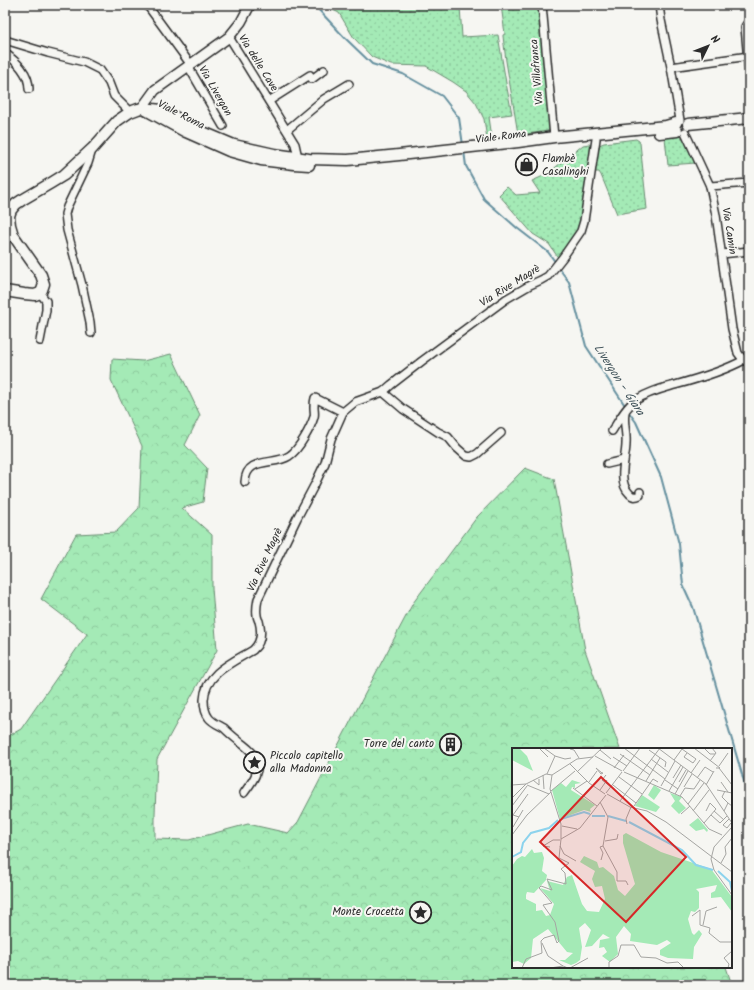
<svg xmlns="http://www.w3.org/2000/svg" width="754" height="990" font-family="Kalam,sans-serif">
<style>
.grass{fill:url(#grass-dots);stroke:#688a70}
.forest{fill:url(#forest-crowns);stroke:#688a70}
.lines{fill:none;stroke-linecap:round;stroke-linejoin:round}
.stream{stroke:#65909f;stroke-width:2}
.minor-casing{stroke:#2b2b2b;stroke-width:10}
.tertiary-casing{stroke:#2b2b2b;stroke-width:12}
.secondary-casing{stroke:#2b2b2b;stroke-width:13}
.minor{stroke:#f6f6f2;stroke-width:7}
.tertiary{stroke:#f6f6f2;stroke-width:9}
.secondary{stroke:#f6f6f2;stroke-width:10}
.labels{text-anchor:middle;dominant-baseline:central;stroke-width:4;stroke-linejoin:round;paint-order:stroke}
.street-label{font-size:11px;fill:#2b2b2b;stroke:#f6f6f2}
.poi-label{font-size:11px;fill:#2b2b2b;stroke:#f6f6f2;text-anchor:start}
.water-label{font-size:12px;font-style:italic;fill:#43555c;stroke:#f6f6f2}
.inset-river{fill:none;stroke:#8cd3ed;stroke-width:2}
.inset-road{fill:none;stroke:#a5a5a2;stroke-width:1}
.view{fill:#d62828;fill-opacity:0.15;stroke:#d62828;stroke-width:2}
.inset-edge{fill:none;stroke:#2b2b2b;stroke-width:2}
</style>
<defs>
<pattern id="grass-dots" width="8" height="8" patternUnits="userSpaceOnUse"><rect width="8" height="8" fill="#a4eab6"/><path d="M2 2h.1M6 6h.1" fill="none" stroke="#8dc99d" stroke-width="1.8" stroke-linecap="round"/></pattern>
<pattern id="forest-crowns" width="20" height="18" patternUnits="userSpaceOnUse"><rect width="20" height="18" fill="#a4eab6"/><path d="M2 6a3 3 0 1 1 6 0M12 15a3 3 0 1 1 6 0" fill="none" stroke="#8dc99d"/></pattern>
</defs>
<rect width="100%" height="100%" fill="#f6f6f2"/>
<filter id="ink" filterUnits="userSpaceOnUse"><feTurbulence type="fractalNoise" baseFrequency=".025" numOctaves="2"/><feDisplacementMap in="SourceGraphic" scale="8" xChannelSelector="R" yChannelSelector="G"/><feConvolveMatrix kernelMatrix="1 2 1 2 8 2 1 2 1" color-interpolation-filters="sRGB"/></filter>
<g filter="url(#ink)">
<g class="grass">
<polygon points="323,5 479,5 460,6 462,37 498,35 506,83 512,114 489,117 492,138 487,139 484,119 476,103 466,91 453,82 426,66 391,65 372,57 354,38 339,13"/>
<polygon points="501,5 538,5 550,128 548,131 519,135 518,134 506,61 503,36 503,35 505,34"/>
<polygon points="680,136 684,139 696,163 668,165 665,138"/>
<polygon points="636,139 639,141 640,143 647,209 617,214 601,175 599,172 593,172 599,145 604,143"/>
<polygon points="589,144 592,146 580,228 559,259 549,244 533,234 499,195 507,187 516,195 540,193 532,181 548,174 549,170 551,169 552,170 556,167 583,145"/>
</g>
<polygon class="forest" points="171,354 200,415 185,445 207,468 203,502 182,508 212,535 212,588 217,650 192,695 157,759 155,814 155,839 189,840 248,824 288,833 298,822 378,669 413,603 477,517 525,468 554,479 585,650 620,749 513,749 513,967 726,967 732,985 5,985 5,738 21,729 87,634 41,599 76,534 116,532 139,508 142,446 111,380 112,359 143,361"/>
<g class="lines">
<g class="stream">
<polyline points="305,5 317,8 345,38 372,64 403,74 442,96 459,118 463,145"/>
<polyline points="464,151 466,166 484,199 517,228 548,252 556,263"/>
<polyline points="558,267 569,282 586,346 626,407"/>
<polyline points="628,411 636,422 661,477 679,544 683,585 693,607 746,788 749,803"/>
</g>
<defs>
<g id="minor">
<polyline points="147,5 191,65"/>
<polyline points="542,5 554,137"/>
<polyline points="659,5 661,20 671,67 680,120"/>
<polyline points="749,24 746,25 745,27 749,72"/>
<polyline points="229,37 295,144 297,153 295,157"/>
<polyline points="5,40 48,53 84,62 100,70 109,83 114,96 130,112"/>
<path d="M5,53C17,62 29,73 29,89"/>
<polyline points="188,66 223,126"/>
<polyline points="671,67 749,56"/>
<polyline points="269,101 310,75 312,79 324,70"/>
<polyline points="287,130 324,99 349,84"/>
<polyline points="685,132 710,186 716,215 732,329 738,353 741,357 749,363"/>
<polyline points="710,186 749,183"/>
<polyline points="722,254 749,251"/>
<polyline points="40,293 46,301 46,310 40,341"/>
<polyline points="91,333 90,322 82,285 67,230 65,214 67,207 88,163 92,150"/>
<polyline points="383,392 403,409 438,432 448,437 457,448 466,456 471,457 477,454 501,433"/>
<path d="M625,412C623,423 627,433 626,444C626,458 617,481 629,493C632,497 636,497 640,495V492"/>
<path d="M612,431C618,422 626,406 636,400C648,392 661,389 675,385C697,379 724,371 744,360"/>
<polyline points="607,464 624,460"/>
<path d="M245,482C246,456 274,466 289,456C299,450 311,427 314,417C315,414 314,411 314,407C314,404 314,401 315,398L343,412"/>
<path d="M244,793C251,783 260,773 257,760C254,752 246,747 240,742C235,738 229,733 224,728C219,725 213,723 209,718C205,713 204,706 204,700C205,673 233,662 253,650C262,642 262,632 259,621C258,620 257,616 257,615C256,610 257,604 258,599L297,518L315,484L325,463L331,439L343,412L355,402L383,392L391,385L422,361L506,299L530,285L541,280L548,276L563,257L581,231L584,221L596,139"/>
</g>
<polyline id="tertiary" points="142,108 155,90 229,37 241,22 250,5"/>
<g id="secondary">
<polyline points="146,110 186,132 229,151 261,160 294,164 309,165"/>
<polyline points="688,124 749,118"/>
<polyline points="659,133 677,131"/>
<polyline points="5,291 24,294 35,295 40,293 42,290 44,284 41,275 13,235 10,225 9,216 11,210 16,204 22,200 51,183 64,175 93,148 117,121 130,112 138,109 142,108 162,110 203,132 234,145 274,154 309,159 348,160 399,155 518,142 554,137 666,126 676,123"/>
</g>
</defs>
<use href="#minor" class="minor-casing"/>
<use href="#tertiary" class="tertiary-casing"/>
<use href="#secondary" class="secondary-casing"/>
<use href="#minor" class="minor"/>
<use href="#tertiary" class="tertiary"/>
<use href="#secondary" class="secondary"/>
</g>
</g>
<defs>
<symbol id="shop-ring" viewBox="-11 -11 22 22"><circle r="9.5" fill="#f6f6f2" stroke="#2b2b2b" stroke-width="1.5"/><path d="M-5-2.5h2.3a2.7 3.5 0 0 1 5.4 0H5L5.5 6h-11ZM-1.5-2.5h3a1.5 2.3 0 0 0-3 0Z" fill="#2b2b2b"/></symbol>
<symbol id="building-ring" viewBox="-11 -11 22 22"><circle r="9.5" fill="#f6f6f2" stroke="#2b2b2b" stroke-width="1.5"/><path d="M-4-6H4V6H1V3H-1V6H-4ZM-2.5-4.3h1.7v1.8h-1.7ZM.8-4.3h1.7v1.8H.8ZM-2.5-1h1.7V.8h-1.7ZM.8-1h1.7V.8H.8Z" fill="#2b2b2b"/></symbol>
<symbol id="sight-ring" viewBox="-11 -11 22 22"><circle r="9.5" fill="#f6f6f2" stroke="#2b2b2b" stroke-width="1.5"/><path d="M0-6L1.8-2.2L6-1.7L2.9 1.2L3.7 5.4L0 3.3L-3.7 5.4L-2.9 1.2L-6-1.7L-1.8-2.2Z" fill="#2b2b2b"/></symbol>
</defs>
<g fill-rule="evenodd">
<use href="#shop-ring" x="514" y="152" width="25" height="25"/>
<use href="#building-ring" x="438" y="732" width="25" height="25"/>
<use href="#sight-ring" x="242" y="750" width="25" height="25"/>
<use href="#sight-ring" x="408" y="900" width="25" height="25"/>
</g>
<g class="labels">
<g class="street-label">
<text transform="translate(258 63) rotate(58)">Via delle Cave</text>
<text transform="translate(537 72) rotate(-95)">Via Villafranca</text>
<text transform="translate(215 91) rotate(60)">Via Livergon</text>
<text transform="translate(181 115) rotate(27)">Viale Roma</text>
<text transform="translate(501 137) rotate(-7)">Viale Roma</text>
<text transform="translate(729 231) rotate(81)">Via Camin</text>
<text transform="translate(510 286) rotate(-32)">Via Rive Magrè</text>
<text transform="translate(265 560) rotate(-65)">Via Rive Magrè</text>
</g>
<g class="poi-label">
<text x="542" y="159">Flambè<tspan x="542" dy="13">Casalinghi</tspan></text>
<text x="434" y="744" text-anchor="end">Torre del canto</text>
<text x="270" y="756">Piccolo capitello<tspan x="270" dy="13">alla Madonna</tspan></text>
<text x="404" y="912" text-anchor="end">Monte Crocetta</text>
</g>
<g class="water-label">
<text transform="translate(619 380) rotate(57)">Livergon - Giara</text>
</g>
</g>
<g transform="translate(512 748)">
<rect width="220" height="220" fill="#f6f6f2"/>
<path d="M60,32L69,35L63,36V40L60,39L59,42L83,57L78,61L79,64L72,62L48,71L40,42L49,35L54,39ZM158,45L170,49L167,53L174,60L167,66L159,58L163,53ZM186,70L196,82L195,84L192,81L184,83L177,77Z" fill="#a4eab6"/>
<path d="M0,0H7L15,8L21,23L0,12ZM114,85L149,104L199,121L220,149V164L209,149L199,150V145L203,143L205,137L184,141L187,144V160L183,164L179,163L176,171L180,185L182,187L187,182L190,186L182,199L181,211L156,210L148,207V202L159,195L155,192L145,197L118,193L119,186L112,178L104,189L106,206L98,214L90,208L95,204L92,199L87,200L88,192L98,190L91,186L80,198L73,199L79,182L73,175L67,180L70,199L68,212L64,215L59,217L47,212H53L61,205L55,204L36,181L21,191L19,210L12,216L6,213L0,214V118L5,111L10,108L13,109L20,101L22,105L30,104L32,110L30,123L35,127L34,132L22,145L15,144L14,147V151L24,156V163L30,162L34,168L38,167L42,156L28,140L38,143L35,133L51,137L55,129L60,127L70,156L75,163L87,164L93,151L90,138L83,139L80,131L83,123L68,114L72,108L85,114L87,120L91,119L102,128L106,142L113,148L123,136L111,95V87Z" fill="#a4eab6"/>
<path d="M142,37L149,42L142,52L136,47Z" fill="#a4eab6"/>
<path d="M130,47L148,59L144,64L123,58Z" fill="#a4eab6"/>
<path class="inset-river" d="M80,68H93M96,68L114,73M49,71L72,64L78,66M117,74L170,102L184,117L201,122M0,109L9,104L11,95L19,85L37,80L46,72M206,123L218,134L220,143"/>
<path class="inset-road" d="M27,0L36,9M32,0L43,8L53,11L59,10M112,0L153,31M146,0L194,36L220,75M182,0L208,20H204M192,0L198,6H203M58,1L62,2L67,10M170,1L184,11L181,15L172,9L175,5M88,2L99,11M137,2L154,14L153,19M108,6L138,27M83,8L110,23M101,9L115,18M139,11L156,24M162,12L170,1M198,13L204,5L200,0M58,16L77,35L93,46M207,18L216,5M84,20L90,25H91L89,26ZM102,20L112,7M207,20L220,37M111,23L128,0M65,24L90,0M112,24L170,49L197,81L210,87M179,25L188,12M35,26L43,8M31,27L32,41M40,27L38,41L49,76V91M40,27L65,11L81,9M94,27L90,32L99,39M107,29L130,46M161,30L169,17M185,30L193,19L201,24M21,32L27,37V31M153,32L166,41M134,33L148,10M77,34L85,23M167,34L174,22M209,34L216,44M0,37L14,36L34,26L40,27M15,37L37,46M101,37L124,55M194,37L202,23M149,38L163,13M172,39L180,26M61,40L85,58M63,41L75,33M88,42L95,32M205,42L220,45M39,43L63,23M157,43L171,19M213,43L210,49L216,55M94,45L110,24M95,46L118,59L135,63L154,74L220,124M163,46L176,23M168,48L173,40L182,41L188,32M0,50L14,36M108,53L148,0M88,54L96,69L91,98L105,124V133H114L116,137M176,56L192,35M0,58L15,38M122,58L141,31L146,34M181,63L197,42M202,63L212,72M212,63L216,55L220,58M169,66L178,58M199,67L208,75L215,68M7,69L1,67L16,46M217,71L211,77L215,80L219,75M192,75L204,61L198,55L194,63M115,76L114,71L119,59M50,78L65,81M1,79L11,62M220,79L202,99L199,111L202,122L220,147M0,87L15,67L39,44M49,91L68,80L94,47M93,93L105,91L106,86M48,98L52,106L64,113M38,99L31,98L41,92H48M89,112L91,105L88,99L91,98M209,115L214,106L213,99L220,90M180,168L188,162V177L198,180L197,185L208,194H220M191,177L194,163L205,159M30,195L36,208L51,218M10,220L14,211L30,205L29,193L32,190L42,187L45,195L47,193L43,174L31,157L40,155L27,140L29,138L40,142L35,131L54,136L53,125L49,121L57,115L47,110L49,91M38,220L51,218L56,220M58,220L76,210M97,220V214L106,208L109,197H122L129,209L144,210L155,215L166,214L172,220M216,220L217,216L212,210L220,203"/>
<path class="view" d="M89,29L174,109L114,174L28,94Z"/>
<rect width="220" height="220" class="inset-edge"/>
</g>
<rect width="754" height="990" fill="none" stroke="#f6f6f2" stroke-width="20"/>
<rect x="10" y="10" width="734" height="970" fill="none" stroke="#2b2b2b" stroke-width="1.5" filter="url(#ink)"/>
<g transform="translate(708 46) rotate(47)" stroke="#f6f6f2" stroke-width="3" paint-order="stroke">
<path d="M0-3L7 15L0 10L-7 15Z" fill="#2b2b2b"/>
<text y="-6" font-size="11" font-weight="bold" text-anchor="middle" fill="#2b2b2b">N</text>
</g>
</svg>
